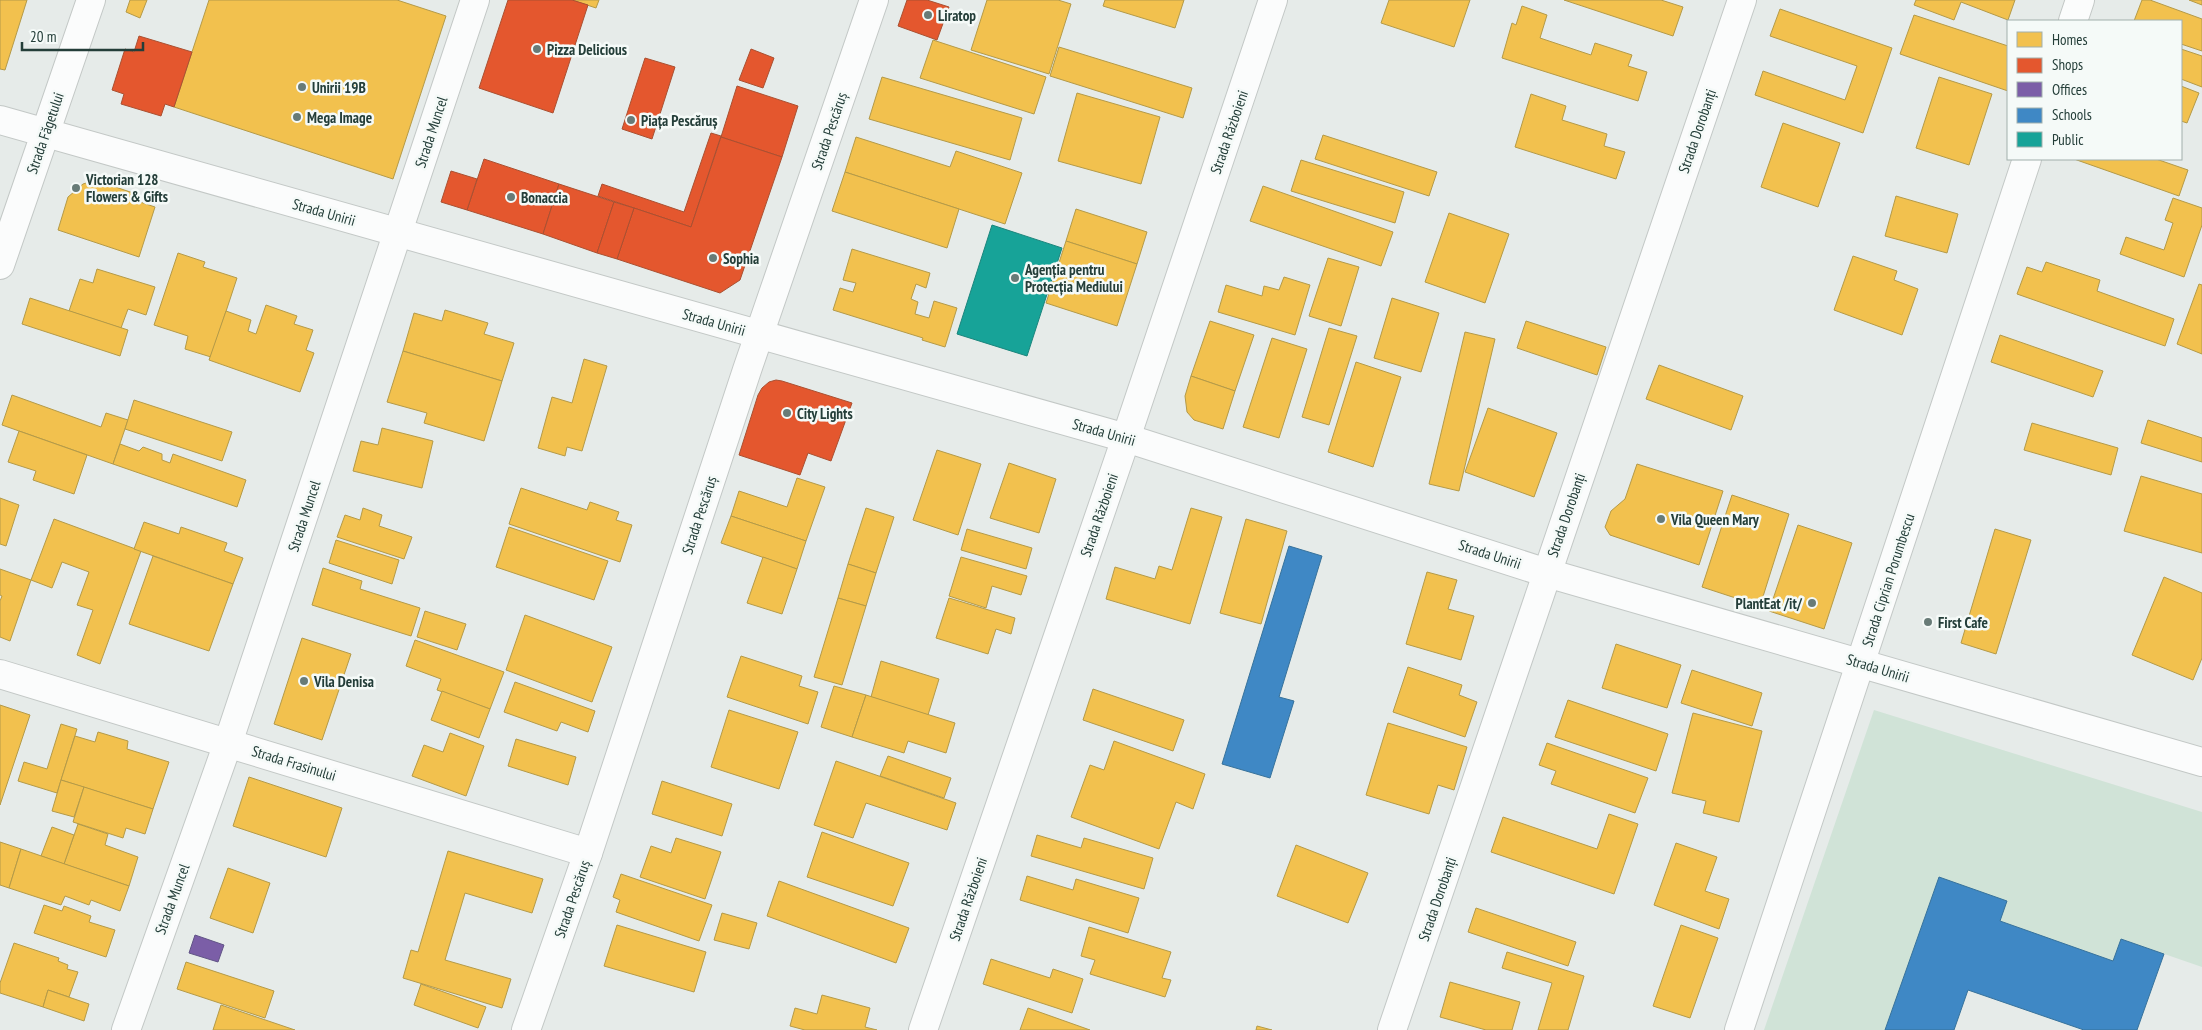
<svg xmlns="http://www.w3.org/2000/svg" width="2202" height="1030" font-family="'PT Sans Narrow',sans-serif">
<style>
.green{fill:#d0e3d7}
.homes{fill:#f2c14e;stroke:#b49a48}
.shops{fill:#e4572e;stroke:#aa5031}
.offices{fill:#7b5ea7;stroke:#615486}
.schools{fill:#3f88c5;stroke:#37729b}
.public{fill:#17a398;stroke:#1b857c}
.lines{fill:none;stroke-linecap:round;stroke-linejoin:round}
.minor-casing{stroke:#c3c8c6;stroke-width:30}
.tertiary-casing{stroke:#c3c8c6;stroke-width:30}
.minor{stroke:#fbfcfc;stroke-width:28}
.tertiary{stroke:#fbfcfc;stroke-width:28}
.poi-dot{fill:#687b77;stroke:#f5faf8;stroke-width:2}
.labels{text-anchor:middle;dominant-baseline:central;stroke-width:5;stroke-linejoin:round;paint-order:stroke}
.poi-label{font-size:15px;font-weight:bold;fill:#243e39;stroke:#f5faf8;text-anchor:start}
.street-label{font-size:15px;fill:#243e39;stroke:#f5faf8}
</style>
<rect width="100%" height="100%" fill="#e6ebe9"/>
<polygon class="green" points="1874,710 2202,812 2202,967 2121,939 2113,961 2000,921 1885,1030 1764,1030"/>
<g class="homes">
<polygon points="0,0 27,0 5,70 0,69"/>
<polygon points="130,0 147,0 140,18 126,12"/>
<polygon points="209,0 397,0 446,16 393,179 174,107"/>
<polygon points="572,0 599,0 596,8"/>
<polygon points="987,0 1058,0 1071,4 1049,74 971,50"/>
<polygon points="1105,0 1184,0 1175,28 1103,6"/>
<polygon points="1389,0 1470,0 1454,47 1381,23"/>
<polygon points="1564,0 1661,0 1683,7 1673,36"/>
<polygon points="1916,0 2015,0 2008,20 1961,2 1954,20 1914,5"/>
<polygon points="2142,0 2150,0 2202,19 2202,51 2181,44 2181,21 2134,21"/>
<polygon points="2189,0 2202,0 2202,5"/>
<polygon points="1522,6 1547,15 1540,38 1591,55 1595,43 1632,55 1628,66 1647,72 1638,101 1502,58 1512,23 1516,25"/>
<polygon points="1780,9 1892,48 1863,133 1755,95 1763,71 1845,100 1857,66 1770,36"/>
<polygon points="1914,15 2008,46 2008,91 1900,54"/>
<polygon points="933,40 1046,77 1034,114 920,78"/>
<polygon points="1059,47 1192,88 1183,118 1050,76"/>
<polygon points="2181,49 2202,56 2202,87 2181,79"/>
<polygon points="882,77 1022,118 1010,160 869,119"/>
<polygon points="1939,77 1992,94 1969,165 1916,148"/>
<polygon points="2181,86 2199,93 2187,123 2181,121"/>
<polygon points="1077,93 1160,117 1141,184 1058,161"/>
<polygon points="1531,94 1566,106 1562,120 1607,134 1604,146 1625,152 1616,179 1515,147"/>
<polygon points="1783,123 1840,143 1818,207 1761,187"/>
<polygon points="1323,135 1437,172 1429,196 1315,159"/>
<polygon points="856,137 950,167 956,151 1022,173 1005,224 845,172"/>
<polygon points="2074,159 2156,159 2188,170 2179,196"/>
<polygon points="1301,160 1404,192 1395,223 1291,191"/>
<polygon points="845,172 959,209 947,248 832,211"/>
<polygon points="95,180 139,195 137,201 155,207 139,257 58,230 68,197 83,184"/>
<polygon points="1263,186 1393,232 1381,266 1250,221"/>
<polygon points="1896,196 1958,214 1947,253 1885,236"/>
<polygon points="2173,198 2202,208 2202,225 2184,277 2120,254 2126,237 2164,250 2173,223 2165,220"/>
<polygon points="1076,209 1147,232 1137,264 1066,241"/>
<polygon points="1449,213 1509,234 1485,303 1425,282"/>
<polygon points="1066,241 1137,264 1117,326 1046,303"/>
<polygon points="852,249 930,273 926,288 916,284 911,299 918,302 915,314 929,318 934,301 957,308 945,347 922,340 923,338 833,310 840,288 853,292 856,283 843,280"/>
<polygon points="178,253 205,262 203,267 237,278 211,357 185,349 188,336 154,325"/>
<polygon points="1853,256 1897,271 1894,280 1918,289 1902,335 1834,310"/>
<polygon points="1328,258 1359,267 1341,326 1309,316"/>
<polygon points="2046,262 2100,280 2097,291 2174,319 2165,346 2017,294 2027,267 2042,272"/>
<polygon points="97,269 155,287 146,315 128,309 121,328 69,311 80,279 93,283"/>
<polygon points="1284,277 1310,285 1295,335 1218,312 1226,285 1262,296 1264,286 1279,290"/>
<polygon points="2199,284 2202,285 2202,354 2177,344"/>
<polygon points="30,298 128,330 120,356 22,324"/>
<polygon points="1392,298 1439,313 1421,372 1374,358"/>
<polygon points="266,305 297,316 294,324 313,330 306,350 314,353 300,392 209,360 226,311 251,320 248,331 256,334"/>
<polygon points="445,310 488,323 484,334 514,343 502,381 403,351 414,313 442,321"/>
<polygon points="1210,321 1254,335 1235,391 1191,376"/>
<polygon points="1526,321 1606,347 1597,375 1517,348"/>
<polygon points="1329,328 1357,336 1329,425 1302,417"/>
<polygon points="1465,332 1495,339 1459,491 1429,484"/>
<polygon points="2000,335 2103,371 2093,397 1991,362"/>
<polygon points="1272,338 1307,349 1279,438 1243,427"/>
<polygon points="403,351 502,381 484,441 424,423 427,413 387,402"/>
<polygon points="584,359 607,366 582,451 567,447 565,456 538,448 552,397 572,403"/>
<polygon points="1356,362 1401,377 1373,467 1328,452"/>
<polygon points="1659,365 1743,396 1731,430 1646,399"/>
<polygon points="1191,376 1235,391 1223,429 1194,420 1187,412 1185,396"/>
<polygon points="12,395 101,427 106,413 128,420 113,464 2,425"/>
<polygon points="134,400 232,432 222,461 125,429"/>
<polygon points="1488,408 1557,433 1534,497 1465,472"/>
<polygon points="2148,420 2202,438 2202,462 2141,443"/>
<polygon points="2032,423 2118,448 2111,475 2024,450"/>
<polygon points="382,428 433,441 422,488 353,471 361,441 378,445"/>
<polygon points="19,431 87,455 74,494 33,480 36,471 8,462"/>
<polygon points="120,444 139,451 143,447 162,454 162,460 170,463 173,454 246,480 237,507 113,464"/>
<polygon points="937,450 981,464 958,535 913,520"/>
<polygon points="1009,463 1056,479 1039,533 990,518"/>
<polygon points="1637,464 1723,491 1699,565 1610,535 1605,527 1611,511 1625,499"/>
<polygon points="2141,476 2202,494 2202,553 2124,531"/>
<polygon points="797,478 825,487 806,541 731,516 739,491 787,507"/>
<polygon points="521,488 587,510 590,502 619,512 616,520 632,525 620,562 509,524"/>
<polygon points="1732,495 1789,514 1760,606 1702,587"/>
<polygon points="0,498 19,505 6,546 0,544"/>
<polygon points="363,508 382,515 379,526 412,537 404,559 337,537 345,515 360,520"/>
<polygon points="866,508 894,517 876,573 848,564"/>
<polygon points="1191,508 1222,517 1190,624 1106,599 1115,567 1155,579 1159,566 1172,570"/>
<polygon points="731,516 806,541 797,569 721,543"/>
<polygon points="54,519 141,551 100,664 77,655 93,610 77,605 89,572 62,562 52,588 31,580"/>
<polygon points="1246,519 1287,531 1261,624 1220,613"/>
<polygon points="144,522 179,534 181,527 227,543 224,551 243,558 233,584 134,549"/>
<polygon points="1798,525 1852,543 1824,629 1769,611"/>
<polygon points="509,527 608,561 594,600 496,567"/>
<polygon points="967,529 1032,548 1026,569 961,550"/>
<polygon points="1995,529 2031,540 1996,654 1961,643"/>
<polygon points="336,540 399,560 392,584 329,563"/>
<polygon points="153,556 233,584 209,651 129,624"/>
<polygon points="763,557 797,569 782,614 747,603"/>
<polygon points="961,557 1027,576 1021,595 992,586 986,608 949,596"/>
<polygon points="848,564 876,573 866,606 838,598"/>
<polygon points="323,568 362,581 360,589 420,608 411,636 312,605"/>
<polygon points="0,569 31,580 10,641 0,637 0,601 2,596 0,595"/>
<polygon points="1427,572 1457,580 1448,609 1474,616 1461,660 1406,644"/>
<polygon points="2164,577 2202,593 2202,658 2193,680 2132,655"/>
<polygon points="838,598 866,606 842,685 814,677"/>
<polygon points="949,598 1015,618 1011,634 996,629 988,654 936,638"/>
<polygon points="425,611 466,624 457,650 417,637"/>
<polygon points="525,615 612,647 592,702 506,670"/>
<polygon points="302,638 351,654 322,740 274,724"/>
<polygon points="415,640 504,672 490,709 437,690 441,679 406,666"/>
<polygon points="1616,644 1681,665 1667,708 1602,688"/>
<polygon points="741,656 802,676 799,686 818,692 808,724 727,697"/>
<polygon points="881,661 939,679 928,715 871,697"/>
<polygon points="1408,667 1462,685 1459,695 1477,702 1465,737 1393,712"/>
<polygon points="1692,670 1762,693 1752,726 1681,703"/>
<polygon points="515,682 595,711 588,732 561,722 557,731 504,712"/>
<polygon points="834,686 866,695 852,737 821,727"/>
<polygon points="1093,689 1184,720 1173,751 1083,720"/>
<polygon points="442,691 490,709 479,738 431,720"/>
<polygon points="866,695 955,723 946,753 908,741 904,753 852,737"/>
<polygon points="1568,700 1668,734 1656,771 1555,737"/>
<polygon points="0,705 30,715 0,805"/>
<polygon points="729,710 798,732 779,789 711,767"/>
<polygon points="1693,713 1762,731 1739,822 1703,813 1706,801 1672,793"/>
<polygon points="1388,723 1467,747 1454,790 1438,785 1429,814 1366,795"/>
<polygon points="61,724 77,729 57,793 18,781 24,762 47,769"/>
<polygon points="98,732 128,741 127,749 169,762 153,809 61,780 75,736 95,742"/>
<polygon points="450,733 484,746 466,796 412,776 424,745 443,752"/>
<polygon points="516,739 576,757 568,785 508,766"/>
<polygon points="1114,741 1205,774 1193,809 1176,802 1159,849 1071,817 1090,765 1104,770"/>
<polygon points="1547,743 1648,778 1635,813 1551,784 1556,771 1539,765"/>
<polygon points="888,756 951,778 944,798 880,776"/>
<polygon points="836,761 956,803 947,830 866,803 853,838 814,825"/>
<polygon points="249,777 342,808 326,857 233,826"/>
<polygon points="61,780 84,787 74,817 52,811"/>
<polygon points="662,781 732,804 722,836 652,814"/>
<polygon points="84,787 153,809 145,834 126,828 123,838 73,822"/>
<polygon points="1609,814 1638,824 1614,894 1491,852 1503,817 1597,849"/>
<polygon points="78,824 108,834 105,845 138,857 129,886 64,864"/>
<polygon points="52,827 74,835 64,864 41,856"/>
<polygon points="822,832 909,863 893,906 807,877"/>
<polygon points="1037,835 1081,848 1084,838 1153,858 1144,889 1031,856"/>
<polygon points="676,838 721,852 705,899 640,877 651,846 671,853"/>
<polygon points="0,842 21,849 9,888 0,885"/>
<polygon points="1676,843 1717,857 1705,891 1729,899 1719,929 1654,905"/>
<polygon points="1296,845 1368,873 1348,923 1277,896"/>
<polygon points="21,849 129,886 120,911 91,900 89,905 65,896 61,905 9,888"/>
<polygon points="448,851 543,879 532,913 465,893 445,960 511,979 502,1008 403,978 411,950 418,952"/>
<polygon points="228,868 270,883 253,933 210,918"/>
<polygon points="621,874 712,905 699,941 616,912 620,900 613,897"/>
<polygon points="1027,876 1073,890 1076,879 1139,898 1128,933 1020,900"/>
<polygon points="779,881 909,928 896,963 767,916"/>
<polygon points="44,905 62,911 64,906 91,916 89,922 115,930 106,957 34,933"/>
<polygon points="1476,908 1576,942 1568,966 1468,932"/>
<polygon points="722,913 757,923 749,949 714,940"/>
<polygon points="617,925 706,952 694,992 604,966"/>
<polygon points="1681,925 1718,938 1690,1018 1653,1006"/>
<polygon points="1089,927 1171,952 1162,978 1171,980 1165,997 1090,974 1095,960 1081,956"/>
<polygon points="14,943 59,958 58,961 68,965 67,969 78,972 69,997 48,990 43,1007 0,993 0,983"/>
<polygon points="1507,952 1584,976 1568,1030 1538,1030 1552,983 1502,968"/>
<polygon points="991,959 1050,978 1053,969 1083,979 1072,1013 983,984"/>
<polygon points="186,962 274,991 265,1018 177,989"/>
<polygon points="1450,982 1520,1002 1512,1030 1486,1030 1440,1017"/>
<polygon points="421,984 486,1007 478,1028 414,1005"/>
<polygon points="48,990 89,1004 84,1021 43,1007"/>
<polygon points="822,995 870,1008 865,1027 877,1030 805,1030 790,1026 795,1008 817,1014"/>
<polygon points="221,1005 295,1030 213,1030"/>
<polygon points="1028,1008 1090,1030 1020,1030"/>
<polygon points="1257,1026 1272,1030 1256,1030"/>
</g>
<g class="shops">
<polygon points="508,0 572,0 588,5 553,113 479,88"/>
<polygon points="907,0 927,0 949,7 937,40 898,26"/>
<polygon points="139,36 192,52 174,107 165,104 161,116 121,104 124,94 112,90 125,49 134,52"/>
<polygon points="751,49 774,58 763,88 739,80"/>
<polygon points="645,58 675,67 652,139 622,129"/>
<polygon points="737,86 798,106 782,157 721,137"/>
<polygon points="711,133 721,136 691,227 598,196 602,184 684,212"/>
<polygon points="721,137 782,157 740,280 720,293 617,259 634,208 691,227"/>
<polygon points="484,159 559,184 543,234 467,210"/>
<polygon points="451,171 477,179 467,210 441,202"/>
<polygon points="559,184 614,202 597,253 543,234"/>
<polygon points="614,202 634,208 617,259 597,253"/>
<polygon points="776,380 782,381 852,403 831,461 808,453 800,475 739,455 758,395 762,388 769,382"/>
</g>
<polygon class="offices" points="195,935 224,945 218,962 189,953"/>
<g class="schools">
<polygon points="1289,546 1322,556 1279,697 1294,701 1270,778 1222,764"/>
<polygon points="1939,877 2007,901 2000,921 2113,961 2121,939 2164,954 2137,1030 2084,1030 1968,990 1954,1030 1885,1030"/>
</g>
<polygon class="public" points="992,225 1062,248 1027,356 957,334"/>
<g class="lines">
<defs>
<g id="minor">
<polyline points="2073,21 2080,0"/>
<polyline points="0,265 91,0"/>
<polyline points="0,674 588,853"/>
<polyline points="126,1030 228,743 475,0"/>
<polyline points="526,1030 588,853 747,370 874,0"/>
<polyline points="923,1030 1126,438 1273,0"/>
<polyline points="1392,1030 1742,0"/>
<polyline points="1739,1030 2027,159"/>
</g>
<polyline id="tertiary" points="0,120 1126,438 1547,573 2202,762"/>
</defs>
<use href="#minor" class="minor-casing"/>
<use href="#tertiary" class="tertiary-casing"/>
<use href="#minor" class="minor"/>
<use href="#tertiary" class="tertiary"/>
</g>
<g class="poi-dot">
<circle cx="928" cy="15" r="5"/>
<circle cx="537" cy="49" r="5"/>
<circle cx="302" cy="87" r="5"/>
<circle cx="297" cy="117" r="5"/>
<circle cx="631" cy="120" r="5"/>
<circle cx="76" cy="188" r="5"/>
<circle cx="511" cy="197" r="5"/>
<circle cx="713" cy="258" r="5"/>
<circle cx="1015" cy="278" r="5"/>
<circle cx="787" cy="413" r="5"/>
<circle cx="1661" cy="519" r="5"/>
<circle cx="1812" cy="603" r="5"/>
<circle cx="1928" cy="622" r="5"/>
<circle cx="304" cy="681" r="5"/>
</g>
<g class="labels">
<g class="poi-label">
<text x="938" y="15">Liratop</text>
<text x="547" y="49">Pizza Delicious</text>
<text x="312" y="87">Unirii 19B</text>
<text x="307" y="117">Mega Image</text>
<text x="641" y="120">Piața Pescăruș</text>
<text x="86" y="179">Victorian 128<tspan x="86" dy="17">Flowers &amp; Gifts</tspan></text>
<text x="521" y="197">Bonaccia</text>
<text x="723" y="258">Sophia</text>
<text x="1025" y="269">Agenția pentru<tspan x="1025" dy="17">Protecția Mediului</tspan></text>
<text x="797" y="413">City Lights</text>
<text x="1671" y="519">Vila Queen Mary</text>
<text x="1802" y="603" text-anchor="end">PlantEat /it/</text>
<text x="1938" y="622">First Cafe</text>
<text x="314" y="681">Vila Denisa</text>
</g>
<g class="street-label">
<text transform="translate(829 131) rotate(-71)">Strada Pescăruș</text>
<text transform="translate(1697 131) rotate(-71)">Strada Dorobanți</text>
<text transform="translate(431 132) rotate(-72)">Strada Muncel</text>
<text transform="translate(1229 132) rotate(-71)">Strada Războieni</text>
<text transform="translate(45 133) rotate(-71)">Strada Făgetului</text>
<text transform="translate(324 212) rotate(16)">Strada Unirii</text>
<text transform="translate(714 322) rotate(16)">Strada Unirii</text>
<text transform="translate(1104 432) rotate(16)">Strada Unirii</text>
<text transform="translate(699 515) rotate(-72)">Strada Pescăruș</text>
<text transform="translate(1099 515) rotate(-71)">Strada Războieni</text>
<text transform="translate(1566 515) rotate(-71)">Strada Dorobanți</text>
<text transform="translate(304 516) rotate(-72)">Strada Muncel</text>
<text transform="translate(1490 554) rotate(18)">Strada Unirii</text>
<text transform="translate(1888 580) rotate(-72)">Strada Ciprian Porumbescu</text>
<text transform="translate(1878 668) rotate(17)">Strada Unirii</text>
<text transform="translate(294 763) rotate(17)">Strada Frasinului</text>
<text transform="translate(172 899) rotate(-70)">Strada Muncel</text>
<text transform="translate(572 899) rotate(-71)">Strada Pescăruș</text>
<text transform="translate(968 899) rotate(-71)">Strada Războieni</text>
<text transform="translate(1437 899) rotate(-71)">Strada Dorobanți</text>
</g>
</g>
<rect x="2007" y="20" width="175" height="140" fill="#f5faf8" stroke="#a1afac"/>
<rect x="2017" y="32" width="25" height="15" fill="#f2c14e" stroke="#a1afac"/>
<text x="2052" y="45" font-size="15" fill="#243e39">Homes</text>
<rect x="2017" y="58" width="25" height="15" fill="#e4572e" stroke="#a1afac"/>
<text x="2052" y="70" font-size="15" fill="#243e39">Shops</text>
<rect x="2017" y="82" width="25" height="15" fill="#7b5ea7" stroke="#a1afac"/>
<text x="2052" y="95" font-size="15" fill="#243e39">Offices</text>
<rect x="2017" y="108" width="25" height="15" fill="#3f88c5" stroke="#a1afac"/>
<text x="2052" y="120" font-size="15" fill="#243e39">Schools</text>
<rect x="2017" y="132" width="25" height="15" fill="#17a398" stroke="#a1afac"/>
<text x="2052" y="145" font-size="15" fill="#243e39">Public</text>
<path d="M22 42v8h121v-8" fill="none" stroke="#243e39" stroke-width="2.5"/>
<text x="30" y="42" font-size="15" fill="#243e39" stroke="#f5faf8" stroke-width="4" paint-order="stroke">20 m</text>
</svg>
